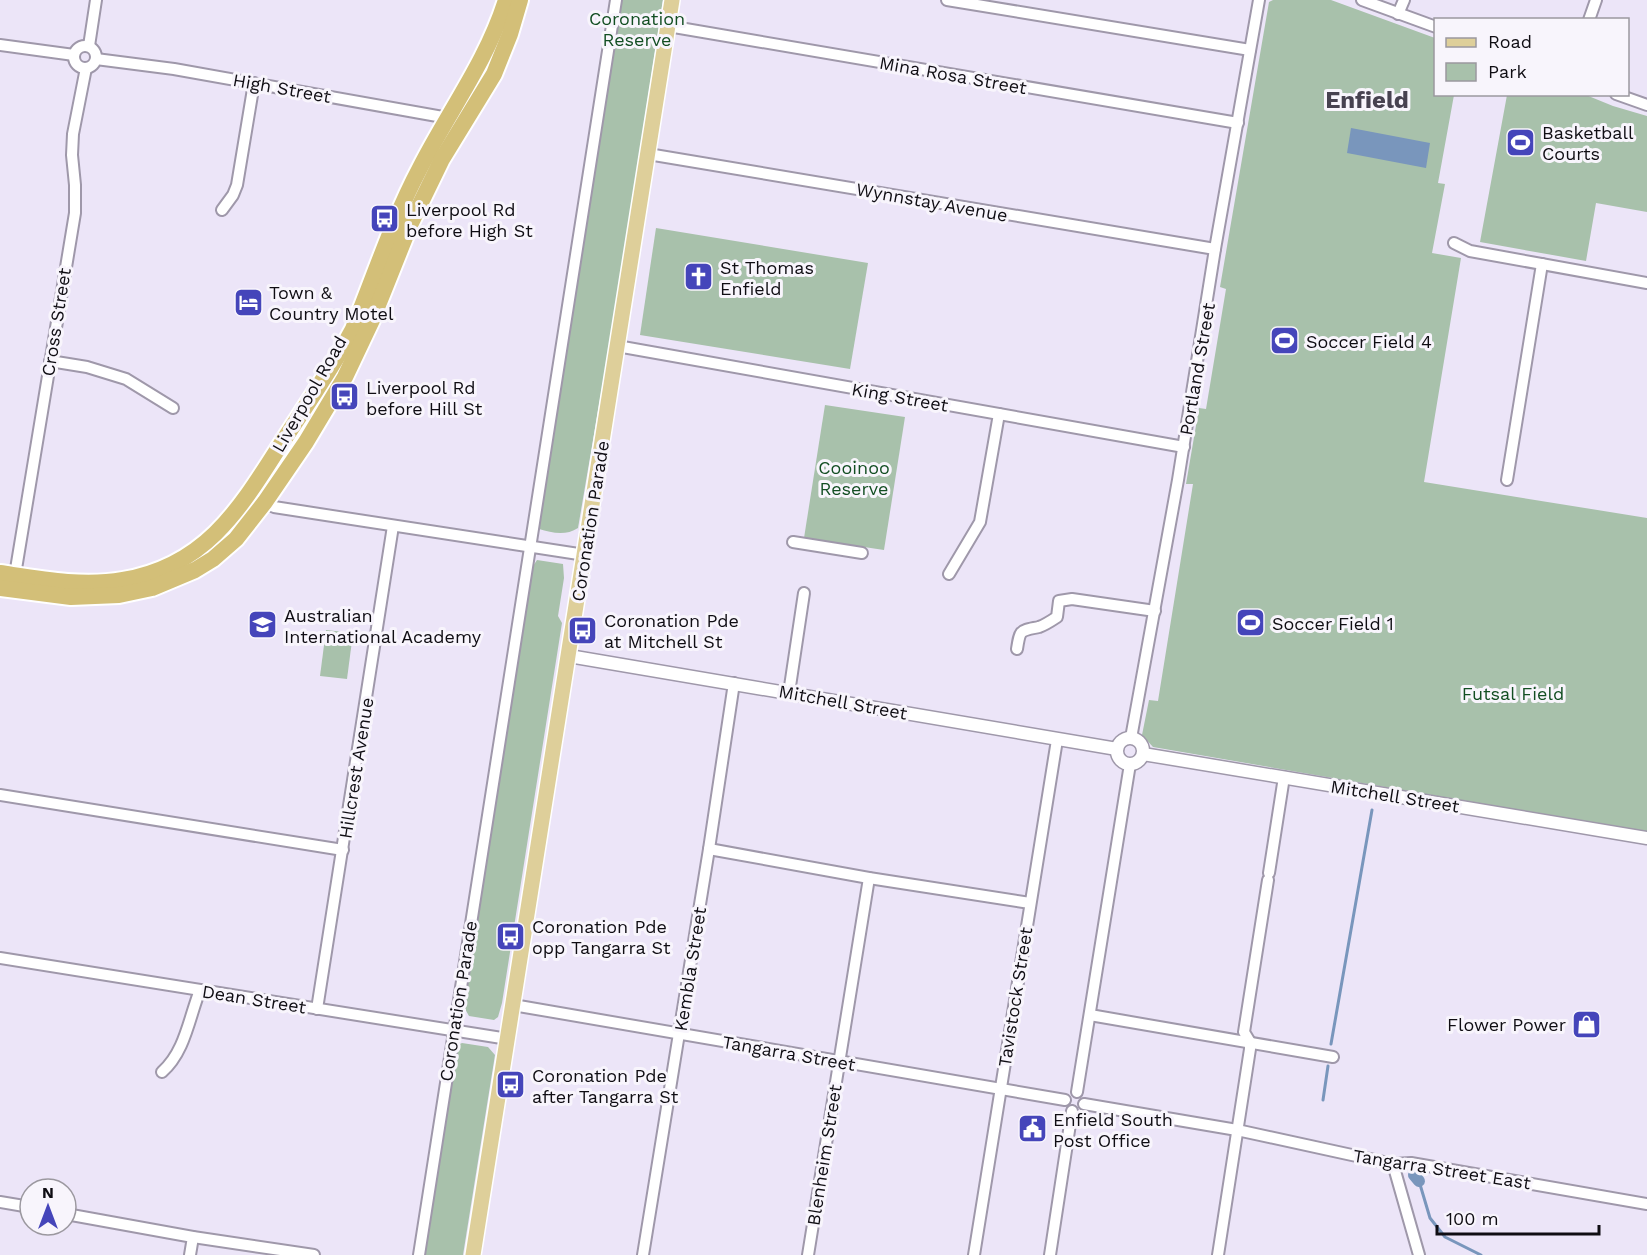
<svg xmlns="http://www.w3.org/2000/svg" width="1647" height="1255" font-family="'Work Sans',sans-serif">
<style>
.green{fill:#a8c1ab}
.water{fill:#7996bc}
.lines{fill:none;stroke-linecap:round;stroke-linejoin:round}
.stream{stroke:#7996bc;stroke-width:3}
.canal{stroke:#7996bc;stroke-width:12}
.minor-casing{stroke:#9f98aa;stroke-width:14}
.tertiary-casing{stroke:#9f98aa;stroke-width:15}
.primary-casing{stroke:#fff;stroke-width:18}
.trunk-casing{stroke:#fff;stroke-width:20}
.minor{stroke:#fff;stroke-width:10}
.tertiary{stroke:#fff;stroke-width:12}
.primary{stroke:#decf9a;stroke-width:15}
.trunk{stroke:#d3bf78;stroke-width:16}
.labels{text-anchor:middle;dominant-baseline:central;stroke-width:6;stroke-linejoin:round;paint-order:stroke}
.park-label{font-size:18px;fill:#124e22;stroke:#f8f5fc}
.street-label{font-size:18px;fill:#0f0d13;stroke:#f8f5fc}
.poi-label{font-size:18px;fill:#0f0d13;stroke:#f8f5fc;text-anchor:start}
.district-label{font-size:24px;font-weight:bold;fill:#474250;stroke:#f8f5fc}
</style>
<rect width="100%" height="100%" fill="#ece5f8"/>
<g class="green">
<path d="M620,0H663L615,311L578,528C566,536 552,533 539,529Z"/>
<polygon points="1273,0 1331,0 1435,38 1436,94 1454,95 1438,183 1445,184 1432,253 1461,258 1424,482 1647,518 1647,832 1153,747 1142,735 1149,700 1158,701 1193,484 1186,484 1199,408 1206,409 1226,289 1220,287 1269,2"/>
<polygon points="1507,95 1586,95 1613,106 1647,116 1647,212 1596,203 1586,261 1480,242"/>
<polygon points="656,228 868,263 850,369 640,335"/>
<polygon points="825,405 905,417 884,550 804,538"/>
<polygon points="537,560 563,564 564,578 558,616 562,623 502,1003 498,1017 494,1020 469,1016 464,1007 533,566"/>
<polygon points="326,630 353,633 347,679 320,676"/>
<polygon points="462,1043 488,1047 495,1055 463,1255 424,1255 456,1046"/>
</g>
<polygon class="water" points="1351,128 1430,143 1426,168 1347,153"/>
<g class="lines">
<g class="stream">
<polyline points="1331,1044 1372,810"/>
<polyline points="1323,1100 1328,1066"/>
<polyline points="1419,1181 1430,1218 1445,1237 1481,1255"/>
</g>
<polyline class="canal" points="1414,1175 1419,1181"/>
<defs>
<g id="minor">
<polyline points="947,0 1250,50"/>
<polyline points="1362,0 1436,27"/>
<polyline points="1398,14 1404,0"/>
<polyline points="1589,20 1596,0"/>
<polyline points="668,26 1238,123"/>
<polyline points="0,45 74,55"/>
<circle cx="85" cy="57" r="11"/>
<polyline points="89,46 96,0"/>
<polyline points="96,59 174,69 454,119"/>
<polyline points="1616,94 1647,105"/>
<polyline points="648,154 1215,249"/>
<polyline points="222,210 233,195 237,185 254,83"/>
<polyline points="1454,243 1470,251 1647,283"/>
<polyline points="617,346 1184,447"/>
<polyline points="50,361 87,367 126,379 173,408"/>
<polyline points="1507,480 1542,264"/>
<polyline points="248,495 274,507 585,555"/>
<polyline points="793,542 862,553"/>
<polyline points="949,574 980,522 999,414"/>
<polyline points="15,575 75,213 75,185 72,155 73,134 86,68"/>
<path d="M1017,649C1020,629 1020,631 1039,627C1045,625 1051,621 1057,617L1059,601L1072,599L1155,611"/>
<polyline points="789,693 804,593"/>
<polyline points="1131,738 1178,480 1215,249 1259,0"/>
<polyline points="0,795 343,850"/>
<polyline points="709,849 869,878 1030,903"/>
<polyline points="1269,873 1284,777"/>
<polyline points="0,958 508,1039"/>
<polyline points="513,1005 1065,1100"/>
<polyline points="317,1009 393,526"/>
<polyline points="1090,1015 1333,1057"/>
<path d="M162,1072C185,1052 189,1018 200,990"/>
<polyline points="1077,1092 1130,764"/>
<polyline points="1084,1104 1237,1130 1393,1164 1411,1163 1647,1204"/>
<polyline points="1393,1164 1419,1255"/>
<polyline points="0,1202 30,1207"/>
<polyline points="66,1214 193,1237 314,1255"/>
<polyline points="190,1255 193,1237"/>
<polyline points="419,1255 616,0"/>
<polyline points="643,1255 709,849 734,683"/>
<polyline points="808,1255 869,878"/>
<polyline points="974,1255 1057,740"/>
<polyline points="1050,1255 1072,1111"/>
<path d="M1218,1255C1229,1186 1239,1118 1250,1049V1042L1244,1032L1268,880"/>
</g>
<g id="tertiary">
<polyline points="569,656 1117,749"/>
<circle cx="1130" cy="751" r="13"/>
<polyline points="1143,754 1647,838"/>
</g>
<polyline id="primary" points="473,1255 672,0"/>
<g id="trunk">
<path d="M0,573C40,579 82,587 123,580C207,566 241,507 283,441C303,411 323,380 342,349L353,329C375,275 393,219 420,168C449,111 487,61 506,0"/>
<polyline points="0,588 71,597 119,595 152,588 195,570 213,559 236,539 265,502 306,442 345,377 372,320 410,225 442,159 494,74 510,34 520,0"/>
</g>
</defs>
<use href="#minor" class="minor-casing"/>
<use href="#tertiary" class="tertiary-casing"/>
<use href="#primary" class="primary-casing"/>
<use href="#trunk" class="trunk-casing"/>
<use href="#minor" class="minor"/>
<use href="#tertiary" class="tertiary"/>
<use href="#primary" class="primary"/>
<use href="#trunk" class="trunk"/>
</g>
<defs>
<symbol id="stadium-square" viewBox="-11 -11 22 22"><rect x="-9" y="-9" width="18" height="18" rx="4" fill="#4545ba" stroke="#f8f5fc"/><path d="M0-5a6.5 5 0 1 0 0 10a6.5 5 0 1 0 0-10ZM-3.5-1.8h7v3.6h-7Z" fill="#fff"/></symbol>
<symbol id="bus-square" viewBox="-11 -11 22 22"><rect x="-9" y="-9" width="18" height="18" rx="4" fill="#4545ba" stroke="#f8f5fc"/><path d="M-5-6H5V4H4V6H2V4H-2V6H-4V4H-5ZM-3.5-4V0h7V-4ZM-3.5 1.2v1.5H-2V1.2ZM2 1.2v1.5H3.5V1.2Z" fill="#fff"/></symbol>
<symbol id="church-square" viewBox="-11 -11 22 22"><rect x="-9" y="-9" width="18" height="18" rx="4" fill="#4545ba" stroke="#f8f5fc"/><path d="M-1.2-6h2.4v3.5h3.3v2.4h-3.3V6h-2.4V-.1h-3.3v-2.4h3.3Z" fill="#fff"/></symbol>
<symbol id="hotel-square" viewBox="-11 -11 22 22"><rect x="-9" y="-9" width="18" height="18" rx="4" fill="#4545ba" stroke="#f8f5fc"/><path d="M-6-4.5h1.5V1H6V5H4.5V3h-9V5H-6ZM-4 0a1.8 1.8 0 1 1 3.6 0ZM.5 0V-2.5h3Q6-2.5 6 0Z" fill="#fff"/></symbol>
<symbol id="school-square" viewBox="-11 -11 22 22"><rect x="-9" y="-9" width="18" height="18" rx="4" fill="#4545ba" stroke="#f8f5fc"/><path d="M0-5L7-2L0 1L-7-2ZM-4 1L0 2.5L4 1V4Q0 6-4 4Z" fill="#fff"/></symbol>
<symbol id="shop-square" viewBox="-11 -11 22 22"><rect x="-9" y="-9" width="18" height="18" rx="4" fill="#4545ba" stroke="#f8f5fc"/><path d="M-5-2.5h2.3a2.7 3.5 0 0 1 5.4 0H5L5.5 6h-11ZM-1.5-2.5h3a1.5 2.3 0 0 0-3 0Z" fill="#fff"/></symbol>
<symbol id="civic-square" viewBox="-11 -11 22 22"><rect x="-9" y="-9" width="18" height="18" rx="4" fill="#4545ba" stroke="#f8f5fc"/><path d="M-.6-6.5H3V-4.5H.6V-3L4-1V1h2V6H-6V1h2V-1L-.6-3ZM-1.2 2.5V6h2.4V2.5Z" fill="#fff"/></symbol>
</defs>
<g fill-rule="evenodd">
<use href="#stadium-square" x="1504" y="126" width="33" height="33"/>
<use href="#bus-square" x="368" y="202" width="33" height="33"/>
<use href="#church-square" x="682" y="260" width="33" height="33"/>
<use href="#hotel-square" x="232" y="286" width="33" height="33"/>
<use href="#stadium-square" x="1268" y="324" width="33" height="33"/>
<use href="#bus-square" x="328" y="380" width="33" height="33"/>
<use href="#stadium-square" x="1234" y="606" width="33" height="33"/>
<use href="#school-square" x="246" y="608" width="33" height="33"/>
<use href="#bus-square" x="566" y="614" width="33" height="33"/>
<use href="#bus-square" x="494" y="920" width="33" height="33"/>
<use href="#shop-square" x="1570" y="1008" width="33" height="33"/>
<use href="#bus-square" x="494" y="1068" width="33" height="33"/>
<use href="#civic-square" x="1016" y="1112" width="33" height="33"/>
</g>
<g class="labels">
<g class="park-label">
<text x="637" y="18">Coronation<tspan x="637" dy="21">Reserve</tspan></text>
<text x="854" y="467">Cooinoo<tspan x="854" dy="21">Reserve</tspan></text>
<text x="1513" y="693">Futsal Field</text>
</g>
<g class="street-label">
<text transform="translate(953 75) rotate(10)">Mina Rosa Street</text>
<text transform="translate(282 88) rotate(10)">High Street</text>
<text transform="translate(932 202) rotate(10)">Wynnstay Avenue</text>
<text transform="translate(56 322) rotate(-81)">Cross Street</text>
<text transform="translate(1197 369) rotate(-80)">Portland Street</text>
<text transform="translate(309 394) rotate(-60)">Liverpool Road</text>
<text transform="translate(900 397) rotate(10)">King Street</text>
<text transform="translate(590 521) rotate(-81)">Coronation Parade</text>
<text transform="translate(843 702) rotate(10)">Mitchell Street</text>
<text transform="translate(356 768) rotate(-81)">Hillcrest Avenue</text>
<text transform="translate(1395 796) rotate(9)">Mitchell Street</text>
<text transform="translate(690 969) rotate(-81)">Kembla Street</text>
<text transform="translate(1015 997) rotate(-81)">Tavistock Street</text>
<text transform="translate(254 999) rotate(9)">Dean Street</text>
<text transform="translate(458 1001) rotate(-81)">Coronation Parade</text>
<text transform="translate(789 1053) rotate(10)">Tangarra Street</text>
<text transform="translate(824 1155) rotate(-81)">Blenheim Street</text>
<text transform="translate(1442 1169) rotate(9)">Tangarra Street East</text>
</g>
<g class="poi-label">
<text x="1542" y="132">Basketball<tspan x="1542" dy="21">Courts</tspan></text>
<text x="406" y="209">Liverpool Rd<tspan x="406" dy="21">before High St</tspan></text>
<text x="720" y="267">St Thomas<tspan x="720" dy="21">Enfield</tspan></text>
<text x="269" y="292">Town &amp;<tspan x="269" dy="21">Country Motel</tspan></text>
<text x="1306" y="341">Soccer Field 4</text>
<text x="366" y="387">Liverpool Rd<tspan x="366" dy="21">before Hill St</tspan></text>
<text x="284" y="615">Australian<tspan x="284" dy="21">International Academy</tspan></text>
<text x="604" y="620">Coronation Pde<tspan x="604" dy="21">at Mitchell St</tspan></text>
<text x="1272" y="623">Soccer Field 1</text>
<text x="532" y="926">Coronation Pde<tspan x="532" dy="21">opp Tangarra St</tspan></text>
<text x="1566" y="1024" text-anchor="end">Flower Power</text>
<text x="532" y="1075">Coronation Pde<tspan x="532" dy="21">after Tangarra St</tspan></text>
<text x="1053" y="1119">Enfield South<tspan x="1053" dy="21">Post Office</tspan></text>
</g>
<g class="district-label">
<text x="1367" y="100">Enfield</text>
</g>
</g>
<rect x="1434" y="18" width="195" height="78" fill="#f8f5fc" stroke="#9b989f" stroke-width="1.5"/>
<rect x="1446" y="38" width="30" height="9" fill="#decf9a" stroke="#9b989f" stroke-width="1.5"/>
<text x="1488" y="48" font-size="18" fill="#0f0d13">Road</text>
<rect x="1446" y="63" width="30" height="18" fill="#a8c1ab" stroke="#9b989f" stroke-width="1.5"/>
<text x="1488" y="78" font-size="18" fill="#0f0d13">Park</text>
<g transform="translate(48 1207)"><circle r="28" fill="#f8f5fc" stroke="#9b989f" stroke-width="1.5"/>
<path d="M0-4.5L10 22L0 15L-10 22Z" fill="#4545ba"/>
<text y="-9" font-size="16" font-weight="bold" text-anchor="middle" fill="#0f0d13">N</text>
</g>
<path d="M1437 1225v9h162v-9" fill="none" stroke="#0f0d13" stroke-width="3"/>
<text x="1446" y="1225" font-size="18" fill="#0f0d13" stroke="#f8f5fc" stroke-width="4.5" paint-order="stroke">100 m</text>
</svg>
